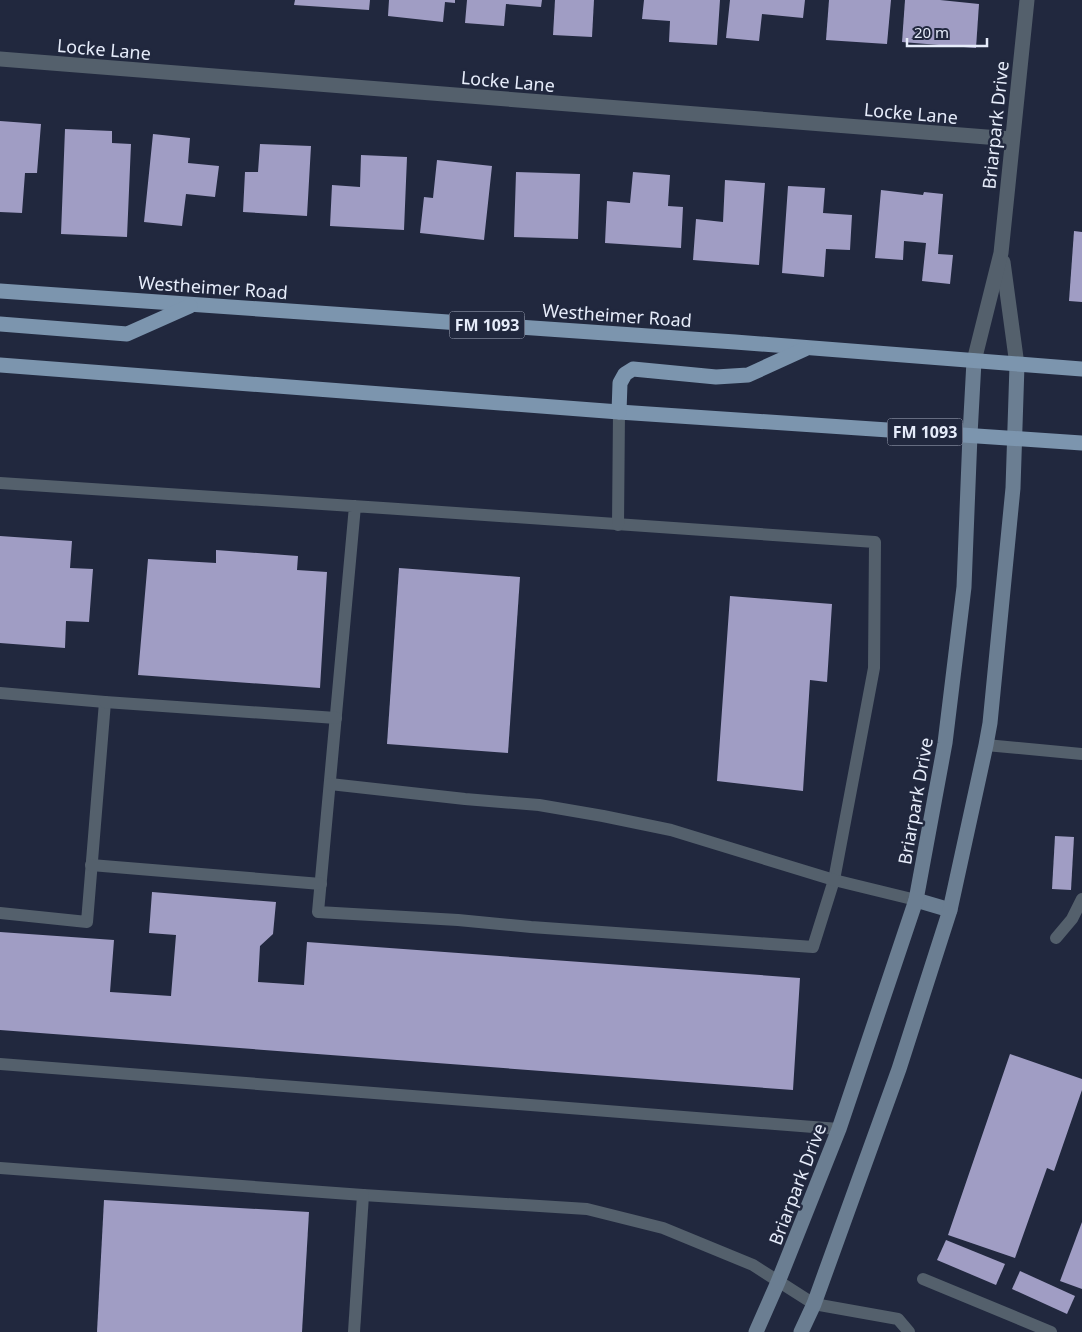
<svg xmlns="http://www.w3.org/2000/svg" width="1082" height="1332" font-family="'Noto Sans',sans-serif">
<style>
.building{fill:#a09dc4}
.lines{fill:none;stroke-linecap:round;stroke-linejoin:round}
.lane{stroke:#54606c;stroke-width:12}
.street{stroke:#54606c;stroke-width:15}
.secondary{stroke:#6b7e92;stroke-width:15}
.primary{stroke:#7c95ae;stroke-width:15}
.labels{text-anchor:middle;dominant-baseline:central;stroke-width:5;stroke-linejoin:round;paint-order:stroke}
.shield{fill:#21283e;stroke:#abb1c2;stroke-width:1}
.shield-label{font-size:16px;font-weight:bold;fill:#e6ecfa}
.street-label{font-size:18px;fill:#e6ecfa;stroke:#21283e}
</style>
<rect width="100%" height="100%" fill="#21283e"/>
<g class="building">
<polygon points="295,0 370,0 369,10 294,5"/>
<polygon points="389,0 455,0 455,3 445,2 443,22 388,16"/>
<polygon points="467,0 542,0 541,7 506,4 504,26 465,23"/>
<polygon points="555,0 594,0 592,37 553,35"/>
<polygon points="644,0 720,0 717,45 669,42 670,21 642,19"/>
<polygon points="730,0 805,0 803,18 762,14 759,41 726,38"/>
<polygon points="829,0 891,0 887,44 826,40"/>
<polygon points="905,0 940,0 979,4 976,48 902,42"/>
<polygon points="0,121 41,124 37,173 25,173 22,213 0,212"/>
<polygon points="65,129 112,131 112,143 131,144 127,237 61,234"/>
<polygon points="153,134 190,138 188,163 219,166 215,197 186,194 182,226 144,222"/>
<polygon points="260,144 311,146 307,216 243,212 245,172 258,172"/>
<polygon points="361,155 407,157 404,230 330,226 332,185 360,187"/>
<polygon points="437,160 492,166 484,240 420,233 424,197 433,198"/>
<polygon points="516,172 580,174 578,239 514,237"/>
<polygon points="633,172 670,175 668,206 683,207 681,248 605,243 607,201 630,203"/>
<polygon points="725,180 765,183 759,265 693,260 696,219 723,222"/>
<polygon points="788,186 825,188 823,213 852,215 850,250 826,249 824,277 782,273"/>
<polygon points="881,190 923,195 924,192 943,194 938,254 953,255 950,284 922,281 926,243 904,241 903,260 875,258"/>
<polygon points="1074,231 1082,232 1082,302 1069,301"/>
<polygon points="0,536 72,541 70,568 93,569 89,622 66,621 65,648 0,643"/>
<polygon points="216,550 298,556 297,570 327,572 320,688 138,675 148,559 216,563"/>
<polygon points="399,568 520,577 508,753 387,744"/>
<polygon points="730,596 832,604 827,682 810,680 803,791 717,781"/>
<polygon points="1055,836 1074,837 1071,890 1052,889"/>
<polygon points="152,892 276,902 273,934 260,946 258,982 304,985 307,942 800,978 793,1090 0,1030 0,932 114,940 110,992 171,996 176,935 149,933"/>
<polygon points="1010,1054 1082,1079 1082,1090 1054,1171 1047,1168 1015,1258 948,1235"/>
<polygon points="104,1200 309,1212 302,1332 97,1332"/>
<polygon points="1082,1222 1082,1289 1060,1281"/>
<polygon points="946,1240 1005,1264 996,1285 937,1260"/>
<polygon points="1020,1271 1075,1296 1067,1314 1012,1289"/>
</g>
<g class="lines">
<g class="lane">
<path d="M0,483C292,500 583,523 875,542L874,668L834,880L813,947L531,927L458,920L318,912L355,506"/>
<polyline points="618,525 619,412"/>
<polyline points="0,693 105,702 87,922 0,913"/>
<polyline points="105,702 336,718"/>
<polyline points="986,745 1082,754"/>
<polyline points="330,784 465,799 539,805 603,816 671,830 834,880 916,900"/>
<polyline points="91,865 321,884"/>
<polyline points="1056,938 1072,919 1082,899"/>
<polyline points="0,1064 839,1129"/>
<polyline points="0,1168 363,1195 587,1209 663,1228 753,1265 814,1304 898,1319 909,1332"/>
<polyline points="923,1279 1051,1332"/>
<polyline points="354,1332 363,1195"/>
</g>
<g class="street">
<polyline points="0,59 1012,139"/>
<polyline points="1003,262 1017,365"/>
<polyline points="974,361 1001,253 1027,0"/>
</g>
<g class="secondary">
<polyline points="916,900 950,910"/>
<polyline points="756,1332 778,1282 839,1129 916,900 945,743 964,587 970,435 974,361"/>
<polyline points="801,1332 814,1304 899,1069 950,910 986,745 990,723 1013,488 1017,365"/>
</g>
<g class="primary">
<polyline points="0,291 735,342 1082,369"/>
<polyline points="0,324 127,334 190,306"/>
<polyline points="0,365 619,412 1082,443"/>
<polyline points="619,412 620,383 625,374 633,369 716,377 748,375 805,349"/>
</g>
</g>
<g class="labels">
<g class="shield">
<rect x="449.5" y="311.5" width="75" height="27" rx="4"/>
<rect x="887.5" y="418.5" width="75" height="27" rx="4"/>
</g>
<g class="shield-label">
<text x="487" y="325">FM 1093</text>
<text x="925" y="432">FM 1093</text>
</g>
<g class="street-label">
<text transform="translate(104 49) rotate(5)">Locke Lane</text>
<text transform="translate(508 81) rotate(5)">Locke Lane</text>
<text transform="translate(911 113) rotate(5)">Locke Lane</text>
<text transform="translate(995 125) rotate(-84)">Briarpark Drive</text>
<text transform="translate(213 287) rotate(4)">Westheimer Road</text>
<text transform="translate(617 315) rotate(4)">Westheimer Road</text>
<text transform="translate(915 801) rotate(-80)">Briarpark Drive</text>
<text transform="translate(797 1184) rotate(-69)">Briarpark Drive</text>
</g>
</g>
<path d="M907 38v8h80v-8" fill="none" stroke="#e6ecfa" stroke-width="2.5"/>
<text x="914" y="38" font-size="15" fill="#e6ecfa" stroke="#21283e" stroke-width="4" paint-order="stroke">20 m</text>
</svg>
